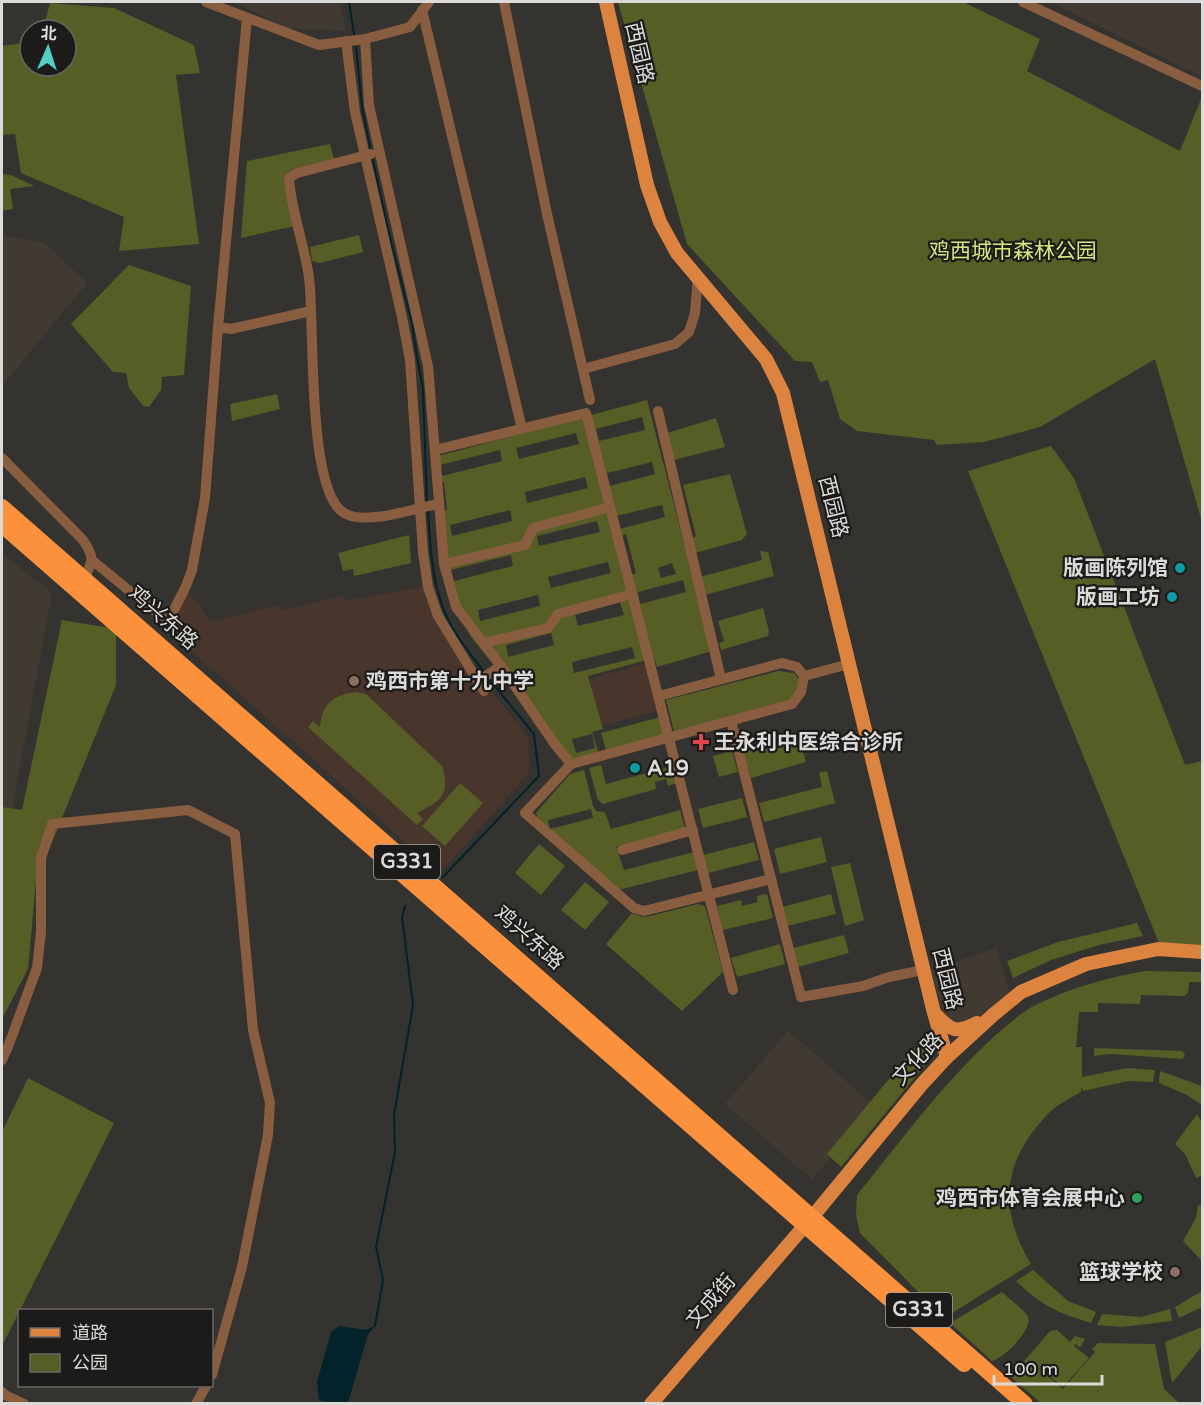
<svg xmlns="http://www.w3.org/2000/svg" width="1204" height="1405" font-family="'Varela Round','Noto Sans SC',sans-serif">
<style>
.built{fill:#413a33}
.education{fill:#48362d}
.green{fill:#565e25;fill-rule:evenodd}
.water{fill:#02232a}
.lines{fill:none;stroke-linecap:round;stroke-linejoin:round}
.stream{stroke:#02232a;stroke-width:2}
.minor{stroke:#895d3f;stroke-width:10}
.major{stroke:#dc8340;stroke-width:14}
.highway{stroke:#fc913d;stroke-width:16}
.culture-dot{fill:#0f9aa8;stroke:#1c1b19;stroke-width:2}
.education-dot{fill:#8d6e63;stroke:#1c1b19;stroke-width:2}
.health-dot{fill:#e0444e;stroke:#1c1b19;stroke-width:2}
.leisure-dot{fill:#2e9e5b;stroke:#1c1b19;stroke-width:2}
.labels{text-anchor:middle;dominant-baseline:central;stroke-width:4.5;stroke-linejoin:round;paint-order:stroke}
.shield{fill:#1c1b19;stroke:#a2a19f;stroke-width:1.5}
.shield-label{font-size:20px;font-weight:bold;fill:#dcdad8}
.street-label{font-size:21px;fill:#dcdad8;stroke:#1c1b19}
.park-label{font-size:21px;fill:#d7e77f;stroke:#1c1b19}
.poi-label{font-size:21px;font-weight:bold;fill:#dcdad8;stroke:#1c1b19;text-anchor:end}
</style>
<rect width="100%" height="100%" fill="#353330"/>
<g class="built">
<polygon points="234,2 340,2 346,31 287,28"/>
<polygon points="1050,2 1202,2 1201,76"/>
<polygon points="2,236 44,243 87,283 2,386"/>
<polygon points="2,554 52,593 12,809 2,807"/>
<polygon points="997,948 1009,992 975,1021 964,1028 946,1023 931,970"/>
<polygon points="788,1031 875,1106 812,1179 725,1104"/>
</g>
<g class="education">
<polygon points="423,587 433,617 528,738 529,773 440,873 162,624 187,590 211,622 279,605 281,611 343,596 344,601"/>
<polygon points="645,664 657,711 602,726 589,679"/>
</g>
<g class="green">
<polygon points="618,2 963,2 1040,39 1027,71 1180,151 1201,99 1202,100 1202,522 1155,359 1040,427 984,442 937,445 934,440 857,431 840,419 828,380 820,382 812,362 795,361 687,244"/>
<polygon points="50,3 114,8 194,45 200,73 176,75 199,244 119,251 124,217 21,173 15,134 2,135 2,46 30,42 30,66 66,66 66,30 43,30"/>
<polygon points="330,144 334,159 293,169 285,175 295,226 241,238 247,161"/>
<polygon points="2,174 11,175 34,186 10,189 13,209 2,211"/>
<polygon points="359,235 363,252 320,263 312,261 310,247"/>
<polygon points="129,265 191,286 184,375 162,377 161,390 149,407 143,406 129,388 126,373 113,372 71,324"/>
<polygon points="277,394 280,409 232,421 230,404"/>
<path d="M647,400L712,651L657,667L654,658L588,676L603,729L592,732L599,754L572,762L471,637C450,598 445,554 442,511L447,510L444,482L439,483L438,456ZM642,417L645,430L599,441L596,429ZM576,433L579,444L519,459L516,448ZM500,450L502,461L442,476L440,465ZM652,462L655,474L610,486L607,473ZM585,477L588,488L527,503L525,492ZM662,505L665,517L620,529L616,516ZM510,510L512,521L452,536L450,525ZM597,521L600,532L539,546L537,536ZM626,534L636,573L628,576L618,537ZM511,555L513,566L454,581L451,570ZM608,562L611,573L551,588L548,577ZM672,563L676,574L661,578L658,568ZM683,580L686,592L640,604L638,592ZM538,595L540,606L480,621L478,610ZM620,602L624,615L578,626L575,615ZM551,633L554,645L508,657L506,645ZM632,647L635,658L574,673L572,662ZM592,734L595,748L576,753L572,739Z"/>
<polygon points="716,418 725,447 670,461 664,434"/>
<polygon points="1051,446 1074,478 1185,765 1202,761 1202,945 1159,943 968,471"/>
<polygon points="730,474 747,534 742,540 695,553 691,539 696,536 683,485"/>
<polygon points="409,535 411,563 354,576 353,569 343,571 338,553"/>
<polygon points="760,551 768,552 774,576 705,595 700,577 762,560"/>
<polygon points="763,608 769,631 768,636 721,650 719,643 724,641 718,621"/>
<polygon points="62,620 116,629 116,685 36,882 28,969 2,1019 2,807 22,810"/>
<polygon points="778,671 794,673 799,680 798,690 789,700 674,731 666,700"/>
<path d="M356,692L366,694L442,766C451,795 441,801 417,813L423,819L417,825L308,727L313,721L320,727C322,704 333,695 356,692Z"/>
<polygon points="660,717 665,734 606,750 601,733"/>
<polygon points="798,735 806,762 751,778 743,750"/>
<polygon points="732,751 738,772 719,777 713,756"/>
<polygon points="601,765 606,784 673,766 677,783 668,786 666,779 655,782 656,789 603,804 598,800 589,768"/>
<path d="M584,770L593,806L596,811L605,812L611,829L680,810L685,828L616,847L624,870L694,852L698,870L618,890L539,822L536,813L570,774ZM591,809L593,818L550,829L548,820Z"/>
<polygon points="827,771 835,803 764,822 759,803 822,787 819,773"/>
<polygon points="460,783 483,803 445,846 422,826"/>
<polygon points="742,798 747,817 703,828 698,809"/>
<polygon points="821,837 827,862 780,874 774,849"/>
<polygon points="754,842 759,860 708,873 703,855"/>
<polygon points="539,844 565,866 541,895 515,873"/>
<polygon points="850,863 864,920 845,926 831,867"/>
<polygon points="585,882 609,902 585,930 561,910"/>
<polygon points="767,894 773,918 723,930 717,906 741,900 742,906 758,902 757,896"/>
<polygon points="831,894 836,914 787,926 782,907"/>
<polygon points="698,904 705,906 723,972 682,1011 606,944 632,913 643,917 650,916"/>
<polygon points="1137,923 1143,936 1099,945 1051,960 1013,978 1007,961 1058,942"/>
<polygon points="844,935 849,953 798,967 793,948"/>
<polygon points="780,944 785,964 737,977 731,958"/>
<path d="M1145,971L1202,972V982H1189L1188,993L1184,996L1141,995L1140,1004L1098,1003V1012H1079L1076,1047H1082V1077L1127,1068L1155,1070L1153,1082L1128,1081L1083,1091L1081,1087V1092C1071,1098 1058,1104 1050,1112C1003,1159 997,1208 1031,1264L944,1318L860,1233L856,1215L857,1195C907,1134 960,1059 1024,1012C1030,1007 1038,1004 1044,1001C1077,986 1110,977 1145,971Z"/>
<polygon points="922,1039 931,1058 841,1167 827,1154"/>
<polygon points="1094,1048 1183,1051 1185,1056 1182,1059 1111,1054 1094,1056"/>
<polygon points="1160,1071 1202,1086 1202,1105 1187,1095 1159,1083"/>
<polygon points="28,1078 114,1123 2,1346 2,1132"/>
<polygon points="1197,1114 1202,1122 1202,1176 1196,1178 1185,1154 1175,1144"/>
<polygon points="1198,1205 1202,1205 1202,1261 1183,1241 1196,1218"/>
<path d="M1033,1270L1068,1301L1096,1312L1091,1323C1058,1313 1042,1306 1016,1281Z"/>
<polygon points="1202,1291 1202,1307 1179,1318 1175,1307"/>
<path d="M1002,1292C1009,1299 1022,1308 1027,1315C1036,1327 1004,1358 992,1361L950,1323Z"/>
<polygon points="1170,1309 1172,1321 1122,1327 1097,1325 1102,1314 1141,1317"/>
<polygon points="1202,1327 1202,1346 1172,1383 1165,1342"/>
<polygon points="1057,1330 1070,1342 1075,1336 1085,1339 1080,1348 1076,1344 1074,1346 1089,1358 1063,1387 1033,1363 1063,1389 1095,1352 1092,1349 1098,1343 1155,1344 1164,1389 1179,1403 1041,1403 1012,1378 1014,1373 1050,1331"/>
</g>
<polygon class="water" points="339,1326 366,1330 375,1326 368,1334 348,1403 330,1403 319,1400 317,1382 331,1332"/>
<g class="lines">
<g class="stream">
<polyline points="349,2 354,34"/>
<polyline points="356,47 362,107 371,152"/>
<polyline points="372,157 392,246 412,323 416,350 423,390 427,503"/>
<path d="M428,509C430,541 431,574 442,605C450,629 469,652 484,672"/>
<polyline points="443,877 539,776 534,734 489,679"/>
<polyline points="375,1326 383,1280 376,1247 395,1152 394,1115 413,1005 402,917 405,906"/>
</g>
<g class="minor">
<polyline points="206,2 319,45 365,39 410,27 429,2"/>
<polyline points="504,2 547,214 590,400"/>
<polyline points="1023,2 1202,86"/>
<polyline points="422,10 522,429"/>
<polyline points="365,39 369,105 428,366 444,564 456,607 501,666 554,743 571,764 525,813 634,908 644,911 771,879"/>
<polyline points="346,41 355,112 402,317 410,360 423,552 428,587 438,616 484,691"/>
<path d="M371,154L297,173L289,178C291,211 304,243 309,277C315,323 306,490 344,513C366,526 415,508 438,504"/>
<polyline points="218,327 231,329 311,311"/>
<polyline points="583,369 675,344 689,332 695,313 698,277"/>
<polyline points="658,411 721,679"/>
<polyline points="435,450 586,413 733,990"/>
<path d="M2,458L83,540C95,558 93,560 84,579"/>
<polyline points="93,561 149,607 169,620 186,586 192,570 205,498 218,327 247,18"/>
<polyline points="444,564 525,545 533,528 610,507"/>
<polyline points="484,643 548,628 558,614 632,594"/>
<polyline points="804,676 849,664"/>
<polyline points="478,681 501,666"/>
<polyline points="731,721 801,997 863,986 889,977 923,970"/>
<polyline points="571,764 792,704 801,692 804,676 797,667 782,663 659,696"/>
<polyline points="622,850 693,830"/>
<polyline points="2,1060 8,1047 37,968 41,932 41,858 52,824 188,810 235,834 253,1030 270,1103 268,1135 242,1267 212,1375"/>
<polyline points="2,1392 5,1395 24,1404"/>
<polyline points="196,1404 206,1386"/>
</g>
<g class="major">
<polyline points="606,2 647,185 660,222 677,253 766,359 783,393 934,1013 947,1057"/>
<path d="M935,1014C951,1031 956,1034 977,1023"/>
<polyline points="651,1404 813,1216 922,1084 947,1057 993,1015 1021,992 1086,964 1158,949 1202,952"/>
</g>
<g class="highway">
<polyline points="2,507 1025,1404"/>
<polyline points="2,525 964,1364"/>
</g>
</g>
<g class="culture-dot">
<circle cx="1180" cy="568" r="6"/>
<circle cx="1172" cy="597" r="6"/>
<circle cx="635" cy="768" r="6"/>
</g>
<g class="education-dot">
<circle cx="354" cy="681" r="6"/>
<circle cx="1175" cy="1272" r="6"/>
</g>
<path class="health-dot" d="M698 733h6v6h6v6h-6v6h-6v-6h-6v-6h6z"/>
<circle class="leisure-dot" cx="1137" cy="1198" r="6"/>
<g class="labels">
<g class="shield">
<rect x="374" y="845" width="66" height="34" rx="4.5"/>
<rect x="886" y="1293" width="66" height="34" rx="4.5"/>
</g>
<g class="shield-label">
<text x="407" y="862">G331</text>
<text x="919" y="1310">G331</text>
</g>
<g class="street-label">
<text transform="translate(639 53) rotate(77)">西园路</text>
<text transform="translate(833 507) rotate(76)">西园路</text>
<text transform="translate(163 618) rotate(41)">鸡兴东路</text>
<text transform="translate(529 938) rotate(41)">鸡兴东路</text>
<text transform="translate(947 979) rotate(76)">西园路</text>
<text transform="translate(918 1059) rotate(-47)">文化路</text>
<text transform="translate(711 1301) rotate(-49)">文成街</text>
</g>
<g class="park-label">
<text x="1013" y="251">鸡西城市森林公园</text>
</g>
<g class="poi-label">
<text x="1168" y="568">版画陈列馆</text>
<text x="1160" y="597">版画工坊</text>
<text x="366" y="681" text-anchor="start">鸡西市第十九中学</text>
<text x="714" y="742" text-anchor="start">王永利中医综合诊所</text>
<text x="647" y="768" text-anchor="start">A19</text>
<text x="1125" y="1198">鸡西市体育会展中心</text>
<text x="1163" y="1272">篮球学校</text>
</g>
</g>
<rect width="1204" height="1405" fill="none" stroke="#dcdad8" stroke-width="6"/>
<rect x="18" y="1309" width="195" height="78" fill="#1c1b19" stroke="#696765" stroke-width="1.5"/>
<rect x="30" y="1328" width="30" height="9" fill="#dc8340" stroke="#696765" stroke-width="1.5"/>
<text x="72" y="1339" font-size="18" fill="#dcdad8">道路</text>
<rect x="30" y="1354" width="30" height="18" fill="#565e25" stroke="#696765" stroke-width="1.5"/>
<text x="72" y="1369" font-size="18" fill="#dcdad8">公园</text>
<g transform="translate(48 48) rotate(3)"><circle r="28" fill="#1c1b19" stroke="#696765" stroke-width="1.5"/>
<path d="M0-4.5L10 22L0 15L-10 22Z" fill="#54cdc7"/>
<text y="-9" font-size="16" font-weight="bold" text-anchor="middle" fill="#dcdad8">北</text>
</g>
<path d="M994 1375v9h108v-9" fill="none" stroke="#dcdad8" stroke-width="3"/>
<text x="1003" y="1375" font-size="18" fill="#dcdad8" stroke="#1c1b19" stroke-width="4.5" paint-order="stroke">100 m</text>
</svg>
